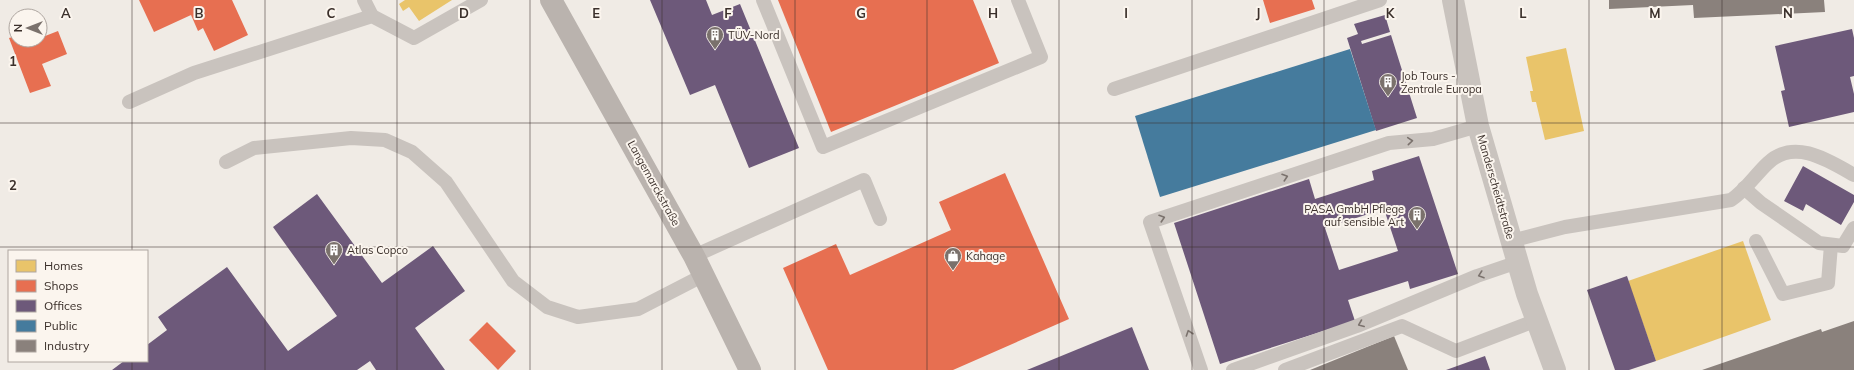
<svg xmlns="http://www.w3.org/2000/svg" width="1854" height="370" font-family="Mulish,sans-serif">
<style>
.homes{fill:#e9c46a}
.shops{fill:#e76f51}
.offices{fill:#6d597a;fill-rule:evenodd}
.public{fill:#457b9d}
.industry{fill:#8a817c}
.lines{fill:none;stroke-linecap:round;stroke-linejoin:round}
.lane{stroke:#c9c3be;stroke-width:14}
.street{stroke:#c9c3be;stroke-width:22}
.secondary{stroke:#bab3ae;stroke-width:22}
.oneway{stroke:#7b726d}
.grid{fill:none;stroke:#3b302b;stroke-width:1;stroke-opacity:0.55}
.labels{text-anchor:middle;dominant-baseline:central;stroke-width:4;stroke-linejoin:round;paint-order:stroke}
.poi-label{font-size:11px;fill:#3b302b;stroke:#fbf5ee;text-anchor:start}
.street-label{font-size:11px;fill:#3b302b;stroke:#fbf5ee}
.grid-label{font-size:13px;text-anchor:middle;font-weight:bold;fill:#3b302b;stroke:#fbf5ee;stroke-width:4;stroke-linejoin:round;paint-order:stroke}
</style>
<rect width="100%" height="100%" fill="#f0ebe5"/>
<g class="homes">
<polygon points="405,0 452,0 419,21 409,7 403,11 399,4"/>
<polygon points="1566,48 1584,131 1545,140 1536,102 1532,102 1530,91 1533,91 1526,57"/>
<polygon points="1743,241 1771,320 1656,361 1628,281"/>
</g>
<g class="shops">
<polygon points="139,0 232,0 248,35 214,51 203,28 198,31 191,15 154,32"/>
<polygon points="778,0 973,0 999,63 831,132"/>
<polygon points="1263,0 1312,0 1315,9 1270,23"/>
<polygon points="58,31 67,54 42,64 51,86 30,93 9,38 16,36 16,40 40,40 40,38"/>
<polygon points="1005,173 1069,319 953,370 828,370 783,268 836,244 850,275 951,230 939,202"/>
<polygon points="487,322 516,351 498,370 469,340"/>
</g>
<g class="offices">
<polygon points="650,0 706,0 712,15 740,4 799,148 749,168 715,85 690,95"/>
<polygon points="1385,15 1390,32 1361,41 1362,44 1391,35 1417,118 1376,131 1347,38 1358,34 1354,24"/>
<polygon points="1852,29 1854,38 1854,76 1850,77 1854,94 1854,112 1789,127 1781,91 1785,90 1775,46"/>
<path d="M1419,156L1458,274L1410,289L1408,281L1348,300L1355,321L1220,364L1174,223L1309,179L1315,199L1374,180L1372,171ZM1384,209L1398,251L1339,270L1325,228Z"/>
<polygon points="1803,166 1854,195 1854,202 1841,225 1806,204 1803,211 1784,201"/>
<polygon points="317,194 382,283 433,246 465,291 415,328 445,370 376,370 370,361 357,370 112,370 124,361 147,361 147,345 167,330 158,317 227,267 288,351 337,316 273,227"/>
<polygon points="1627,276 1656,361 1629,370 1615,370 1587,290"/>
<polygon points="1132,327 1149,370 1027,370"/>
<polygon points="1485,356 1490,370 1446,370"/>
</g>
<polygon class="public" points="1350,49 1376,130 1160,197 1135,116"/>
<g class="industry">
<polygon points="1609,0 1824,0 1825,12 1694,18 1693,5 1609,9"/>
<polygon points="1854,321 1854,370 1702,370 1821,329 1822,332"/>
<polygon points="1394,336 1408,370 1310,370"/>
</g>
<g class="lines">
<g class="lane">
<polyline points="364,0 372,16"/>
<polyline points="763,0 823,147 1041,57 1018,0"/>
<polyline points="1114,89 1380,0"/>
<polyline points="129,102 194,73 372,16 414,38 481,0"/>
<polyline points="226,162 254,148 351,138 385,140 412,152 446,182 513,281 547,307 578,317 638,309 704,275"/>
<polyline points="1744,188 1761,203 1819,243 1843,246 1854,228"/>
<path d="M1511,241L1565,227L1731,200C1746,190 1755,175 1768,163C1794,138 1828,160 1854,175"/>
<polyline points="1756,241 1783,294 1828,283 1831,245"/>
<polyline points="694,256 864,180 880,219"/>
<polyline points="1201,370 1150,222 1389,143 1433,139 1478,126"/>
<polyline points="1233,370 1357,326 1477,276 1518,262"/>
<polyline points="1285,370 1402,326 1456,351 1537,320"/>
</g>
<polyline class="street" points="1453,0 1478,126 1527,294 1555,370"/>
<polyline class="secondary" points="551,0 694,256 750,370"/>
</g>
<defs><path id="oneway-chevron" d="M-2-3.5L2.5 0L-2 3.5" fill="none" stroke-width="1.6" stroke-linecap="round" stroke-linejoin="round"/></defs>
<g class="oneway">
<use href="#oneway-chevron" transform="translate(1410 141) rotate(-5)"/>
<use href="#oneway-chevron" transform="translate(1285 177) rotate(-18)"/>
<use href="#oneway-chevron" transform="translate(1162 218) rotate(-18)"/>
<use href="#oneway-chevron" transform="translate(1481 275) rotate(161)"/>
<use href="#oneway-chevron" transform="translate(1361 324) rotate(158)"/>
<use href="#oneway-chevron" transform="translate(1189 333) rotate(-109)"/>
</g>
<path class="grid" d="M132,0V251M265,0V370M397,0V370M530,0V370M662,0V370M795,0V370M927,0V370M1059,0V370M1192,0V370M1324,0V370M1457,0V370M1589,0V370M1722,0V370M0,123H1854M0,247H1854M132,361V370"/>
<defs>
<symbol id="building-pin" viewBox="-11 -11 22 30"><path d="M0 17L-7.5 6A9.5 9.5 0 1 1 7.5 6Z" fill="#7a716c" stroke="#fbf5ee"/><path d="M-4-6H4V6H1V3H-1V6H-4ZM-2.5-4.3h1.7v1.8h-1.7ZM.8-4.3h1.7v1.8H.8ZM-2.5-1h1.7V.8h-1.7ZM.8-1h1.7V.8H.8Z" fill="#fff"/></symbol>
<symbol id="shop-pin" viewBox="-11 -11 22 30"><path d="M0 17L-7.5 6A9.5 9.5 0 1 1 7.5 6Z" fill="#7a716c" stroke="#fbf5ee"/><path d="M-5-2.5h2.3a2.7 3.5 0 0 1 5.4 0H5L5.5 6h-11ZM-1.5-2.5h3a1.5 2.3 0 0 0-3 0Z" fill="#fff"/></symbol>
</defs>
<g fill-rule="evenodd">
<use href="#building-pin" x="705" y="25" width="20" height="27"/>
<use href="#building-pin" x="1378" y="72" width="20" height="27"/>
<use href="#building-pin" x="1407" y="205" width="20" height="27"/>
<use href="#building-pin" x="324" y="240" width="20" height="27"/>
<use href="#shop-pin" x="943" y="246" width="20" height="27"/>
</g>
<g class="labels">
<g class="poi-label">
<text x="728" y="35">TÜV-Nord</text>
<text x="1401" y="76">Job Tours -<tspan x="1401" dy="13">Zentrale Europa</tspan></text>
<text x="1404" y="209" text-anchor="end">PASA GmbH Pflege<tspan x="1404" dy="13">auf sensible Art</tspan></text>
<text x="347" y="250">Atlas Copco</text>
<text x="966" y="256">Kahage</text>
</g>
<g class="street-label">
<text transform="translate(654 183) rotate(61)">Langemarckstraße</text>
<text transform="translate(1496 187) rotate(74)">Manderscheidtstraße</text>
</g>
</g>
<g class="grid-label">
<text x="66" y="18">A</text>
<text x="199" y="18">B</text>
<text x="331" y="18">C</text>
<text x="464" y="18">D</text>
<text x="596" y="18">E</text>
<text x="728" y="18">F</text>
<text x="861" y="18">G</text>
<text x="993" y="18">H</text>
<text x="1126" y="18">I</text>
<text x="1258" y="18">J</text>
<text x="1390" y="18">K</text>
<text x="1523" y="18">L</text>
<text x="1655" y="18">M</text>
<text x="1788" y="18">N</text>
<text x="13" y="66">1</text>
<text x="13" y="190">2</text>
</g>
<rect x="8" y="250" width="140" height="112" fill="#fbf5ee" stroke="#aea6a0"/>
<rect x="16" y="260" width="20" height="12" fill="#e9c46a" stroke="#aea6a0"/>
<text x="44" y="270" font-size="12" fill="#3b302b">Homes</text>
<rect x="16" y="280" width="20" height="12" fill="#e76f51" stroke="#aea6a0"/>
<text x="44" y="290" font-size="12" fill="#3b302b">Shops</text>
<rect x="16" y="300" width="20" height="12" fill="#6d597a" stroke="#aea6a0"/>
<text x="44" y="310" font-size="12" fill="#3b302b">Offices</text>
<rect x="16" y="320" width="20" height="12" fill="#457b9d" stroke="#aea6a0"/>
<text x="44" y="330" font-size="12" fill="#3b302b">Public</text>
<rect x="16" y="340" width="20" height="12" fill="#8a817c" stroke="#aea6a0"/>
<text x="44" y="350" font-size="12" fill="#3b302b">Industry</text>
<g transform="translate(28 28) rotate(270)"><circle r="19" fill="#fbf5ee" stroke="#aea6a0"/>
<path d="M0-3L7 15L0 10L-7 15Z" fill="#7a716c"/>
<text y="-6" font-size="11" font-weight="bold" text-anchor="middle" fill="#3b302b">N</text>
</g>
</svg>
